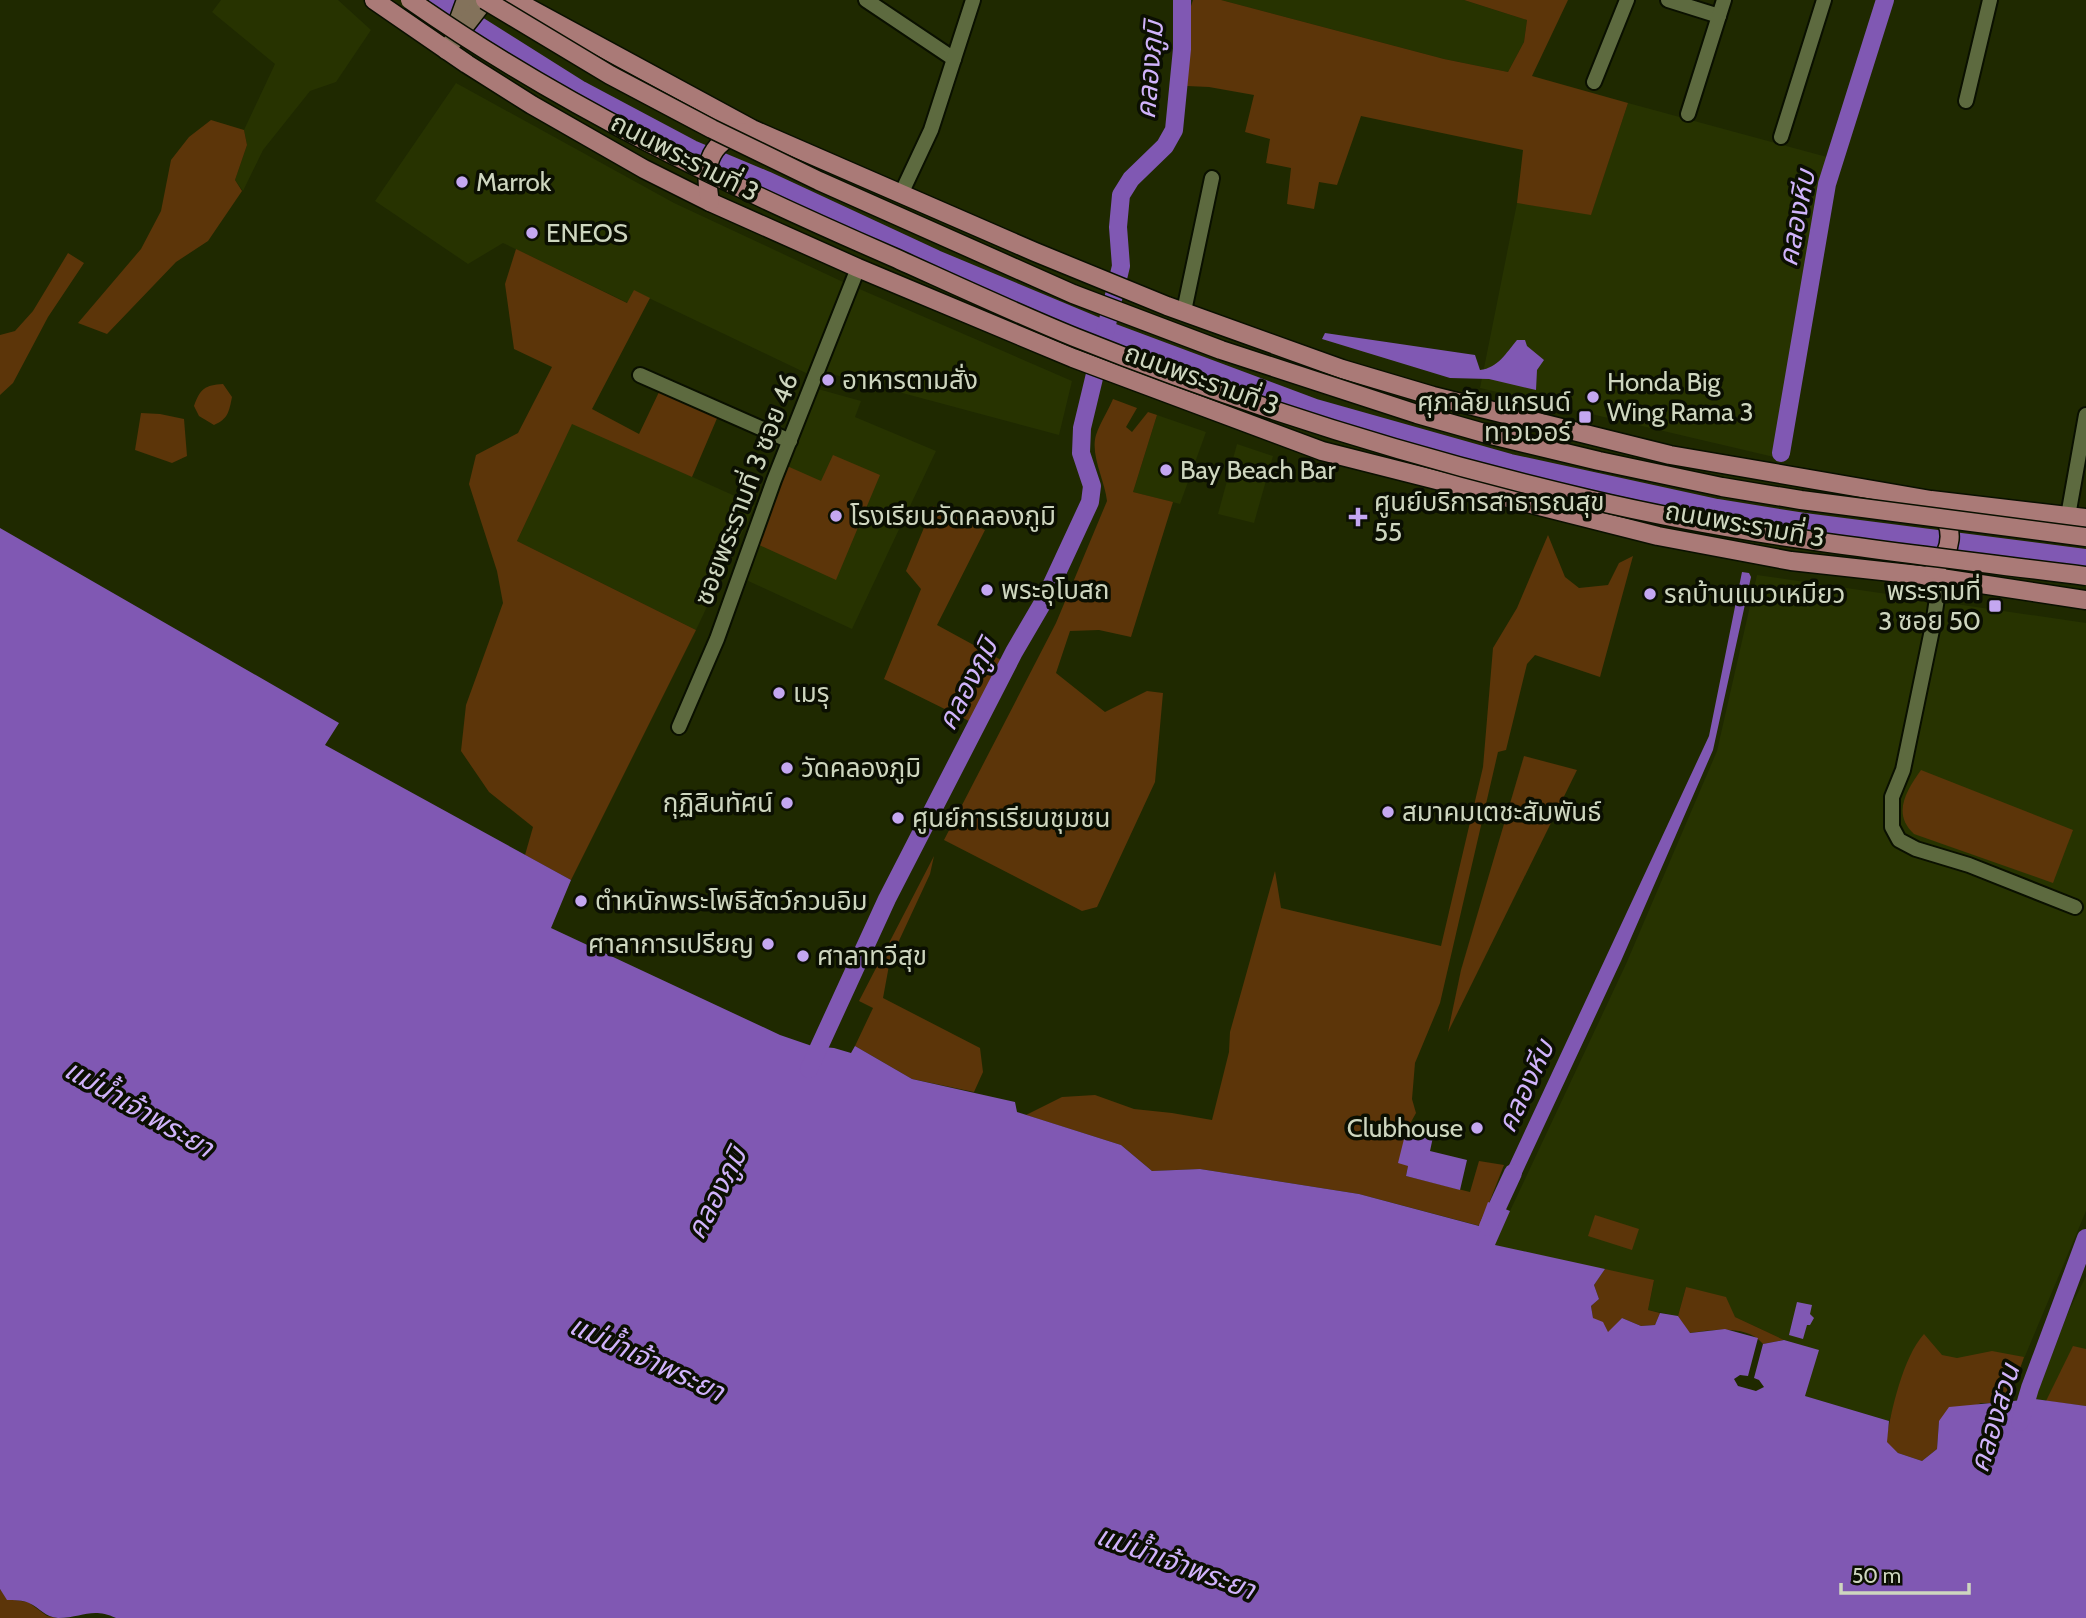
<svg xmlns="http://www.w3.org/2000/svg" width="2086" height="1618" font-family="Cabin,'Noto Sans Thai',sans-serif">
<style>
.built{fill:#273300}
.green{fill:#5c3509}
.water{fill:#8058b3}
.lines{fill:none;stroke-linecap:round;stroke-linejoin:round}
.canal{stroke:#8058b3;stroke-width:18}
.minor-casing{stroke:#0a1000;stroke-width:18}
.secondary-casing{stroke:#0a1000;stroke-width:21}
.primary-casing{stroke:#0a1000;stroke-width:21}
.minor{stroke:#5d6a3f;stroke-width:14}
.secondary{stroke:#83725b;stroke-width:18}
.primary{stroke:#aa7a77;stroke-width:18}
.primary-bridge-casing{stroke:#0a1000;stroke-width:21;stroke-linecap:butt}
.primary-bridge{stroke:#aa7a77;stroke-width:18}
.poi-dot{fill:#c4a7f1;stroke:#0b0f02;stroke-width:2.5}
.labels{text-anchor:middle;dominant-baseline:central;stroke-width:7;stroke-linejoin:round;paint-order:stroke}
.street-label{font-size:26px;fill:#ced6bf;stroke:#0b0f02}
.poi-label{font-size:26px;fill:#ced6bf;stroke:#0b0f02;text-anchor:start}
.water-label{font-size:28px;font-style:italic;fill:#d0b3fb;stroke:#0b0f02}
</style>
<rect width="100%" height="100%" fill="#1f2900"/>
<g class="built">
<polygon points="221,0 338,0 371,30 336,82 310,91 263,150 243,191 235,180 247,145 244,130 275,64 212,12"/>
<polygon points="1221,0 1464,0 1527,20 1524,42 1508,72 1444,59"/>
<polygon points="456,83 674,203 841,281 1072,381 1059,435 824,372 808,374 634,291 628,303 503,243 468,264 375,201"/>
<polygon points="1628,103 1827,157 1774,457 1480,388 1517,203 1591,214"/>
<polygon points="818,389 861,401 855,417 936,451 852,629 744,579"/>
<polygon points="1157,415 1206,432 1180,504 1133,492"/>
<polygon points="572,423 755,505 696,630 517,541"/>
<polygon points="1237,444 1273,456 1254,523 1218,514"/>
<polygon points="1757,575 2086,623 2086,1211 2015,1380 2008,1403 1906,1376 1889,1421 1805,1396 1818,1350 1784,1340 1735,1317 1686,1287 1678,1316 1648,1310 1654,1281 1494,1245 1626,964 1717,751"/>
<polygon points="2086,1276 2086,1406 2035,1399 2067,1315"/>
</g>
<g class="green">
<polygon points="1193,0 1221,0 1444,59 1508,72 1524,42 1527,20 1464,0 1568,0 1532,76 1628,103 1591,215 1517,203 1523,150 1361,116 1337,185 1319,182 1314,209 1287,204 1291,168 1266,163 1270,139 1245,132 1254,95 1209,87 1187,86 1190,9"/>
<polygon points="211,120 244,130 247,145 235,180 242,191 208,241 176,262 107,334 78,323 141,249 161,211 171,160 189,137"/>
<polygon points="516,249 627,303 634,290 650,298 592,409 639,434 659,392 718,416 692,477 572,424 517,541 696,630 571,880 525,855 533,827 489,792 461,751 466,705 503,603 497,571 469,484 476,455 518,433 552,367 514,349 505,284"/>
<polygon points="68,253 84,263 48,317 13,383 0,395 0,335 15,331 33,311"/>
<path d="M223,384L232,397C229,412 228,419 214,425L199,416L194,406C200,389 205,385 223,384Z"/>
<path d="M1113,399L1137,408L1126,427L1132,432L1148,412L1157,415L1133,492L1173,502L1131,637L1099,630L1070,631L1056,673L1105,712L1147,691L1163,693L1155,782L1097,907L1082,911L944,840L1056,623L1107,501C1105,481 1090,455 1096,435C1100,423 1108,411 1113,399Z"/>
<polygon points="141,413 160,414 184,419 187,456 172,463 135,450"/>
<polygon points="833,455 880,475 836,580 757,544 787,466 821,481"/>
<polygon points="933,506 985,530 937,625 1003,661 971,722 884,679 921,589 906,571"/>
<polygon points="1548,535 1565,577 1579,588 1608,585 1619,563 1633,556 1600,677 1535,655 1527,664 1506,750 1498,752 1440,1003 1415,1063 1412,1099 1416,1113 1406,1131 1408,1166 1406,1176 1470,1192 1479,1161 1504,1165 1480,1226 1359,1194 1200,1169 1152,1171 1121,1145 1026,1115 1062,1097 1095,1095 1134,1109 1172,1113 1212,1120 1229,1052 1230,1032 1275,871 1281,908 1441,946 1483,767 1493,648 1517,608"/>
<polygon points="1524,756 1577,770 1448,1032 1461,970"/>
<path d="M1921,770L2073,830L2053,883L1914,834C1892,814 1906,791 1921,770Z"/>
<polygon points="934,856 930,874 890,960 883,998 980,1048 983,1072 974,1092 912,1079 855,1046 873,1008 859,1001"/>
<polygon points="1595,1215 1639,1229 1632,1250 1588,1236"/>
<polygon points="1605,1269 1654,1280 1648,1310 1660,1313 1655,1325 1641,1326 1622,1318 1608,1333 1593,1318 1591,1306 1599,1299 1594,1285"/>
<path d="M1686,1287L1726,1297L1735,1317L1784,1340L1763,1344C1747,1324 1712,1330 1689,1333L1678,1316Z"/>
<path d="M1924,1334L1942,1355L1957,1358L1992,1351L2024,1357L2008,1403H1981L1939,1421L1937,1449L1922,1461L1898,1453L1886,1442C1891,1411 1903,1357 1924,1334Z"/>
<polygon points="2073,1346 2086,1349 2086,1406 2046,1401"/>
<polygon points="0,1589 7,1599 28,1602 47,1616 57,1618 0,1618"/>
</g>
<g class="water">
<path d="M1325,333L1475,355L1480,370C1498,368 1506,353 1517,340H1525L1527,346L1544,360L1537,370L1536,390L1489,379L1450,378L1322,339Z"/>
<path d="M0,528L339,723L325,745L571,880L551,928L780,1035L812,1046L834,1048L851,1053L855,1046L912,1079L1015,1102L1017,1112L1121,1145L1152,1171L1200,1169L1359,1194L1479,1226L1488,1202L1510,1211L1495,1245L1605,1269L1594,1285L1599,1299L1591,1306L1593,1318L1603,1322L1608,1332L1622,1318L1641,1326L1655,1325L1660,1313L1678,1316L1690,1333L1725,1329L1758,1338L1748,1376L1740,1375L1734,1379L1738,1386L1756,1391L1764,1387L1759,1380L1754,1378L1763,1344L1784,1340L1819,1350L1805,1396L1889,1421L1887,1442L1898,1453L1922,1461L1937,1449L1939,1421L1949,1407L2035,1399L2086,1406V1618H116C91,1607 83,1618 58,1618C45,1617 40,1608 29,1603C23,1600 14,1600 7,1600L0,1589Z"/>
<polygon points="1742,572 1749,573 1751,577 1713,750 1621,961 1511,1197 1497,1191 1709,736"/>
<polygon points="1406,1131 1433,1137 1430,1151 1467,1160 1460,1190 1406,1176 1408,1166 1398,1163"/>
<polygon points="1797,1302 1812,1305 1810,1314 1814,1318 1810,1325 1807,1325 1803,1339 1789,1335"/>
</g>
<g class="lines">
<g class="canal">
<polyline points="438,0 581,90 692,149 766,180 936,259 1106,330 1315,408 1510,463 1717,508 1804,522 2086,558"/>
<polyline points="1781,453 1827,184 1885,0"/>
<polyline points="809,1069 887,899 1014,652 1045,599 1090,502 1092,486 1081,453 1082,428 1121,266 1118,227 1121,195 1131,179 1165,146 1174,130 1182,49 1182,0"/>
<polyline points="1488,1227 1513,1173"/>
<polyline points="2020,1422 2030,1388 2086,1238"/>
</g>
<defs>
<g id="minor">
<polyline points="866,0 954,59"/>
<polyline points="1668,0 1719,16"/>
<polyline points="1594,82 1627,0"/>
<polyline points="1966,101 1990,0"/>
<polyline points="1688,114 1724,0"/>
<polyline points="1781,137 1824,0"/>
<polyline points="901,194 931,130 973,0"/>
<polyline points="1184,311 1212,178"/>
<polyline points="640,375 790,441"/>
<polyline points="2068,516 2086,415"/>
<polyline points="1940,578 1933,625 1903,770 1892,797 1892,827 1899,840 1916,849 1969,865 2075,907"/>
<polyline points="679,727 717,639 774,480 858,268"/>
</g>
<g id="secondary">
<polyline points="455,30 466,0"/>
<polyline points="446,50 485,0"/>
</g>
<g id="primary">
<polyline points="374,0 467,64 532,105 644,169 710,202 858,268 1073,358 1322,451 1658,536 1791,561 1928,576 2086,600"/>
<polyline points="514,0 752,129 1035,252 1167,306 1342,369 1433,396 1670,455 1931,500 2086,518"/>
<path d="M710,202C704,168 706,144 742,132"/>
<path d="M1934,570C1952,551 1956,529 1938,508"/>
</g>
</defs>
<use href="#minor" class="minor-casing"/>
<use href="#secondary" class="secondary-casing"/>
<use href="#primary" class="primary-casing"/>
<use href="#minor" class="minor"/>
<use href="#secondary" class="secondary"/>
<use href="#primary" class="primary"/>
<defs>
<g id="primary-bridge">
<path d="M410,0C560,105 725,184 893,257C953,284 1013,312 1074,337C1241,404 1413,458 1588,499C1752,538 1920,555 2086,576"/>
<polyline points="485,0 610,75 712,129 819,181 1073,294 1221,350 1417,414 1491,435 1599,461 1722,487 1801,500 2086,537"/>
</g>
</defs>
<use href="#primary-bridge" class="primary-bridge-casing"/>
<use href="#primary-bridge" class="primary-bridge"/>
</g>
<g class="poi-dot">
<circle cx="462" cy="182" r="7"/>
<circle cx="532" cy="233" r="7"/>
<circle cx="828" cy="380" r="7"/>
<circle cx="1593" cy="397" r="7"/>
<rect x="1578" y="410" width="14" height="14" rx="3.5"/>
<circle cx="1166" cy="470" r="7"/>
<circle cx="836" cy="516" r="7"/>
<path d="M1354.5 506.5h7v7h7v7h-7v7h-7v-7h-7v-7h7z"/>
<circle cx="987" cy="590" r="7"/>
<circle cx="1650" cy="594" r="7"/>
<rect x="1988" y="599" width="14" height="14" rx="3.5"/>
<circle cx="779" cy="693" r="7"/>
<circle cx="787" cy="768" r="7"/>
<circle cx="787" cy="803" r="7"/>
<circle cx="1388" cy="812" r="7"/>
<circle cx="898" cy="818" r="7"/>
<circle cx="581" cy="901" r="7"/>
<circle cx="768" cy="944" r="7"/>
<circle cx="803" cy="956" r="7"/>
<circle cx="1477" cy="1128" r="7"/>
</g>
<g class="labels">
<g class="street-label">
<text transform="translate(685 157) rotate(27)">ถนนพระรามที่ 3</text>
<text transform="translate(1202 379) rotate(20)">ถนนพระรามที่ 3</text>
<text transform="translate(746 489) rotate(-69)">ซอยพระรามที่ 3 ซอย 46</text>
<text transform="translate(1745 524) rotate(10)">ถนนพระรามที่ 3</text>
</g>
<g class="poi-label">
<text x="476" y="182">Marrok</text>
<text x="546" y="233">ENEOS</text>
<text x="842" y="380">อาหารตามสั่ง</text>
<text x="1607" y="382">Honda Big<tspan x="1607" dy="30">Wing Rama 3</tspan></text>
<text x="1571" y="402" text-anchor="end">ศุภาลัย แกรนด์<tspan x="1571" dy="30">ทาวเวอร์</tspan></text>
<text x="1180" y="470">Bay Beach Bar</text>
<text x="1374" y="502">ศูนย์บริการสาธารณสุข<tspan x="1374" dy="30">55</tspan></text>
<text x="850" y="516">โรงเรียนวัดคลองภูมิ</text>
<text x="1001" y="590">พระอุโบสถ</text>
<text x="1981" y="591" text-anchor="end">พระรามที่<tspan x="1981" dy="30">3 ซอย 50</tspan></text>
<text x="1664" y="594">รถบ้านแมวเหมียว</text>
<text x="793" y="693">เมรุ</text>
<text x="801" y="768">วัดคลองภูมิ</text>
<text x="773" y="803" text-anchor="end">กุฏิสินทัศน์</text>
<text x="1402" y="812">สมาคมเตชะสัมพันธ์</text>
<text x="912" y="818">ศูนย์การเรียนชุมชน</text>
<text x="595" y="901">ตำหนักพระโพธิสัตว์กวนอิม</text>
<text x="754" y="944" text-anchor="end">ศาลาการเปรียญ</text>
<text x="817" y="956">ศาลาทวีสุข</text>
<text x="1463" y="1128" text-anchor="end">Clubhouse</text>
</g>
<g class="water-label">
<text transform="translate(1149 70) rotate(-85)">คลองภูมิ</text>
<text transform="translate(1796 218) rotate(-79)">คลองหีบ</text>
<text transform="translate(967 684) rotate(-63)">คลองภูมิ</text>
<text transform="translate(1525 1086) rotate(-65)">คลองหีบ</text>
<text transform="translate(139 1108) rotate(30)">แม่น้ำเจ้าพระยา</text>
<text transform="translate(716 1193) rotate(-63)">คลองภูมิ</text>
<text transform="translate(647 1358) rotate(25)">แม่น้ำเจ้าพระยา</text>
<text transform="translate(1994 1418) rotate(-73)">คลองสวน</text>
<text transform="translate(1176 1562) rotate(20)">แม่น้ำเจ้าพระยา</text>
</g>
</g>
<path d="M1841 1583v10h128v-10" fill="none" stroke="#ced6bf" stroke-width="3.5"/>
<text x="1852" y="1583" font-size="21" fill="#ced6bf" stroke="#0b0f02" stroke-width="5" paint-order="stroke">50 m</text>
</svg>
